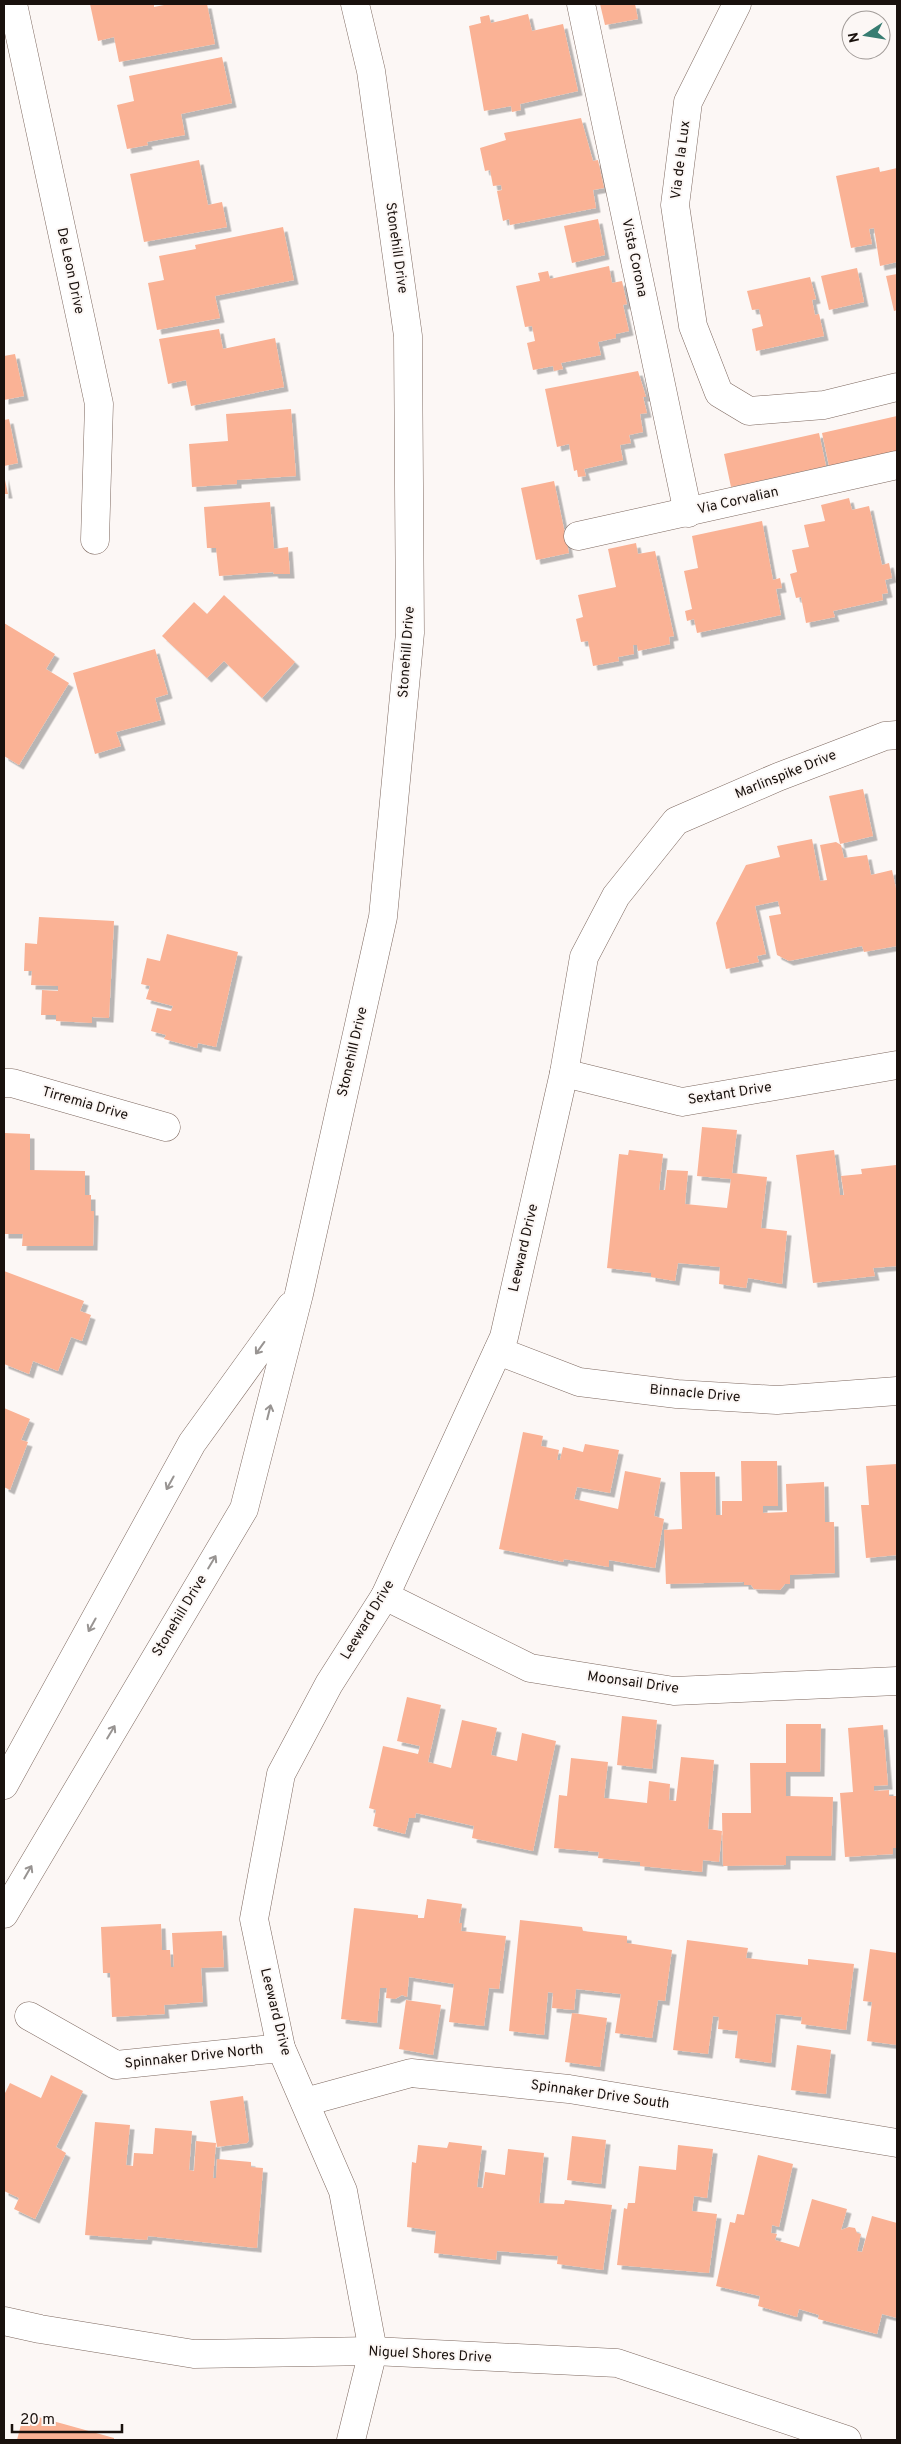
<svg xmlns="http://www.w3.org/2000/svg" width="901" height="2444" font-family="Overpass,sans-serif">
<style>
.building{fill:#fab295;filter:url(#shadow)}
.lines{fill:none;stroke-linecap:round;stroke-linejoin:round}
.minor-casing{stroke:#7e6960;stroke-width:29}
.major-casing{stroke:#7e6960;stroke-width:29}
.minor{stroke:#fff;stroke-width:28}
.major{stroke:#fff;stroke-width:28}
.oneway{stroke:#989492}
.labels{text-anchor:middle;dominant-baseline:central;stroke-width:4;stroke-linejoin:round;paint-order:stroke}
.street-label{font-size:14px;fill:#19110d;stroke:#fcf7f5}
</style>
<defs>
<filter id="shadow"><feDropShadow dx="4.5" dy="4.5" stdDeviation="0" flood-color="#0004"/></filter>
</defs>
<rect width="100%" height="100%" fill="#fcf7f5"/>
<g class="building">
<polygon points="90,4 154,4 154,7 169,4 207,4 215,44 119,62 114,37 98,41"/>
<polygon points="600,4 635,4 638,19 605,25"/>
<polygon points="528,14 532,31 563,24 578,91 520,104 521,110 512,112 511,106 484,111 469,26 481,23 480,17 489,15 491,23"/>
<polygon points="222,57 232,103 181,114 185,135 147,142 148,145 127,149 117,105 134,101 129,76"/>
<polygon points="581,118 593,161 598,160 604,188 593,190 596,208 510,225 509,219 503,221 497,191 502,190 501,185 493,186 490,170 485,171 480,148 506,140 504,133"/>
<polygon points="199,160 208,205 222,202 227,227 144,242 130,174"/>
<polygon points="879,167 880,172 897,168 897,262 880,266 874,228 869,229 872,244 851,248 836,176"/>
<polygon points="598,219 605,255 572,263 564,226"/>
<polygon points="283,227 294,280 215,296 220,318 157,330 148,283 164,280 159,256 196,249 195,245"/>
<polygon points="609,266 612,283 622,281 627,304 623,305 629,331 616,334 616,338 598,342 601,355 561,363 563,369 554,371 553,366 533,370 527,343 535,341 532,326 525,327 516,286 540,281 538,273 548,271 550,279"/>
<polygon points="857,268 864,302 829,310 821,276"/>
<polygon points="897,274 897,310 894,311 886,276"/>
<polygon points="810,277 816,299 812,300 815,315 819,314 824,336 756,351 752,329 763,326 759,309 752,310 747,291"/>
<polygon points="219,329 223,349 275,338 284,387 191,406 186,380 168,384 159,339"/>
<polygon points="15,354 24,396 4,400 4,356"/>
<polygon points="638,371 646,397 643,397 647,413 640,414 643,432 629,435 631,443 620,445 623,460 584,469 586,476 578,477 577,470 574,471 569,444 557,447 545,389"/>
<polygon points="291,409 296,476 237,480 237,484 192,487 189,444 228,441 226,414"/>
<polygon points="897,416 897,451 829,466 822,433"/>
<polygon points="9,419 18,463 4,466 4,420"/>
<polygon points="819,433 826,466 731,487 724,454"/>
<polygon points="4,475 8,494 4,494"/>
<polygon points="554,481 569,553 536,560 521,488"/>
<polygon points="849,498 852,510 869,506 882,565 889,563 892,578 885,580 888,593 882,594 883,600 833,611 835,617 806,623 801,597 796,598 790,574 797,572 792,550 809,547 804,525 825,521 821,505"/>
<polygon points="270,502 274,549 288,547 290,574 274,574 273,572 219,576 216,548 207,548 204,507"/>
<polygon points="762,521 773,580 780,578 782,588 776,589 781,615 697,633 694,619 687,621 685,611 692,609 684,571 698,568 692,536"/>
<polygon points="636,543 638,554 655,551 674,636 669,637 670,644 638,651 637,645 633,645 634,654 618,657 619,661 593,666 588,641 581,642 576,619 583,617 578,595 616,587 608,549"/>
<polygon points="224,595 295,662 262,698 224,661 207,678 162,636 194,602 207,614"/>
<polygon points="4,623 55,654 46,669 69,683 19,765 4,756"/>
<polygon points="155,649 168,694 155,698 161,720 116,732 121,746 95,754 73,673"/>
<polygon points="863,789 873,836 840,844 829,796"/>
<polygon points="812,839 820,881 827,880 820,845 836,842 841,845 844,858 867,855 871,875 892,870 897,893 897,946 864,952 862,946 789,961 777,955 769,916 781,914 778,901 755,906 766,954 757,956 759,962 726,969 716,923 746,865 780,857 777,846"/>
<polygon points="39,917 114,921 109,1018 92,1017 92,1023 56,1021 56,1015 41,1015 42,990 58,991 58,986 31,985 32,971 24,971 25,943 37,944"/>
<polygon points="167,934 238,952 216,1047 198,1043 197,1048 164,1039 166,1035 151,1031 157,1008 171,1011 173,1006 146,999 150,986 141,984 147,958 160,961"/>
<polygon points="702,1127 737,1130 732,1173 767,1177 761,1228 787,1231 782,1284 748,1278 746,1288 719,1284 720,1267 678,1263 675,1281 651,1277 651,1273 607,1268 619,1154 628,1155 629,1150 663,1154 659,1190 665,1190 667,1170 688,1171 685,1204 727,1208 731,1179 697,1176"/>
<polygon points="4,1133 30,1134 30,1170 85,1171 85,1195 91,1195 91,1211 94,1211 93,1246 22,1246 23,1234 4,1234"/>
<polygon points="834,1150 840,1195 844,1195 841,1176 862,1174 861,1169 896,1165 897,1266 873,1268 875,1276 813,1283 796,1155"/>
<polygon points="4,1271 84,1301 80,1311 91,1315 82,1341 71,1337 58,1371 33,1361 29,1374 4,1364"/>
<polygon points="4,1408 30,1419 21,1440 28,1442 10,1490 4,1487"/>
<polygon points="523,1432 543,1436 541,1446 559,1450 557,1460 560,1460 563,1447 583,1452 585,1444 619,1450 610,1493 577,1487 574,1499 618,1509 625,1471 661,1478 654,1516 664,1519 655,1568 609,1560 609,1567 564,1559 563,1562 499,1549"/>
<polygon points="741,1461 777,1461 778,1506 763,1506 763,1513 787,1512 786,1484 824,1482 825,1522 834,1522 835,1573 790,1575 790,1584 785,1584 780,1590 754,1589 751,1585 744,1585 744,1582 666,1584 664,1530 682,1529 680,1472 715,1472 716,1515 722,1515 722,1501 742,1501"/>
<polygon points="897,1464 897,1555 866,1558 861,1505 869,1505 866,1466"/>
<polygon points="407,1697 441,1705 428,1762 451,1768 462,1720 497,1728 491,1755 517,1761 522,1733 556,1741 533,1851 472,1838 474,1826 416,1813 415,1818 409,1818 405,1834 373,1826 376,1810 369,1808 383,1746 418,1754 420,1746 397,1741"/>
<polygon points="622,1716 657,1720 652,1769 617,1765"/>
<polygon points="786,1724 821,1724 820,1772 786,1772 786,1796 833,1797 831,1856 786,1856 786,1865 723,1866 722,1813 751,1813 750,1763 786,1763"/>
<polygon points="883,1725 888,1785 874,1786 874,1791 889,1790 889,1796 897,1796 897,1848 893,1848 893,1854 845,1857 840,1793 853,1792 848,1728"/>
<polygon points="681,1757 714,1760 708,1829 722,1831 719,1862 703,1860 702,1872 640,1866 640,1862 598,1858 599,1852 554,1848 559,1795 567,1796 571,1758 608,1762 604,1798 647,1803 649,1781 670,1784 669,1800 676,1801"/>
<polygon points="427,1899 462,1904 459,1923 462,1923 461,1931 506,1936 499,1989 489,1988 484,2026 449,2022 454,1984 409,1977 407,1997 402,1995 395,1999 386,1998 387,1988 380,1988 377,2023 341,2019 354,1908 418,1915 418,1918 424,1918"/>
<polygon points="520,1920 582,1927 583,1931 627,1936 627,1943 672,1950 665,2001 658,2000 652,2038 615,2033 621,1994 576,1989 574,2010 552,2008 553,1993 548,1992 544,2035 509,2031"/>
<polygon points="161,1924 162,1950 170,1950 171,1967 174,1967 172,1933 222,1931 224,1967 201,1968 203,2002 164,2005 165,2014 112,2017 110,1973 103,1973 101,1927"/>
<polygon points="687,1940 748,1948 746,1958 808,1965 808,1959 854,1964 846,2030 801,2024 802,2017 776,2014 771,2063 735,2058 738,2031 718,2029 719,2017 713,2016 708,2054 673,2050"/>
<polygon points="870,1949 897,1953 897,2045 867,2041 872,2002 863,2001"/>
<polygon points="406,2000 441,2005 433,2055 399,2049"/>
<polygon points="572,2013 607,2018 600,2067 565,2062"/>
<polygon points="797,2045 831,2050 826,2094 791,2090"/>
<polygon points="51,2075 83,2091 56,2147 66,2153 35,2219 14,2209 19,2198 4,2191 4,2095 10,2083 41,2098"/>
<polygon points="243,2096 249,2140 247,2143 217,2147 210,2101"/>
<polygon points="95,2122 130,2125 126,2165 133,2166 134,2153 153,2154 155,2128 192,2131 189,2170 194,2171 196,2141 216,2143 213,2178 216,2178 217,2159 251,2162 251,2167 263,2168 257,2248 148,2236 147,2240 85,2235"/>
<polygon points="572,2136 606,2140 601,2184 567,2180"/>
<polygon points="449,2142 482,2146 477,2187 483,2188 485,2172 505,2175 508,2149 544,2153 539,2203 564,2204 565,2200 612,2205 603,2270 557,2264 558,2256 497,2251 496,2260 434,2253 436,2231 407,2227 412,2162 416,2163 418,2145 447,2148"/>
<polygon points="678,2145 713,2149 707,2198 694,2196 692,2211 717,2214 709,2273 617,2265 624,2208 627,2209 628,2203 635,2203 639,2166 676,2170"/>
<polygon points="758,2155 793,2164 779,2227 772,2225 771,2233 777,2234 775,2240 799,2247 812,2199 847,2209 841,2230 849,2227 855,2228 857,2233 861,2234 857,2251 862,2252 872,2216 897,2223 897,2318 882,2314 877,2334 818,2319 819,2315 799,2309 797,2317 758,2306 760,2296 716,2286 730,2222 735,2223 737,2214 744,2215"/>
<polygon points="24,2413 114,2438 114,2440 17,2440"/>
</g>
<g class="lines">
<defs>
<g id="minor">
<polyline points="13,4 99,404 95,540"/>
<polyline points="581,4 688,513"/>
<polyline points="737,4 688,102 675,205 693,326 719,393 749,411 824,405 897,387"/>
<polyline points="578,536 897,465"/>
<polyline points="564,1073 682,1102 897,1065"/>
<polyline points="4,1083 12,1083 166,1127"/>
<polyline points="498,1351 579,1382 677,1394 777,1400 897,1391"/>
<polyline points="385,1596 530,1668 674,1691 897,1681"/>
<polyline points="29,2016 116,2065 281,2048"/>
<polyline points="305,2102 411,2073 569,2089 897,2143"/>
<polyline points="4,2321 40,2329 194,2354 373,2351 617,2363 847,2440"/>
<polyline points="351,2440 373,2351 343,2191 281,2048 254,1919 281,1774 329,1684 385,1596 504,1337 564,1073 584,957 616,896 676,821 778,777 885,736 897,735"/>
</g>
<g id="major">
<polyline points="4,1785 192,1443 291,1306"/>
<polyline points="4,1914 244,1509 299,1294 383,917 410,633 408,336 371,71 355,4"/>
</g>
</defs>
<use href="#minor" class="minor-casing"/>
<use href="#major" class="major-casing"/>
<use href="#minor" class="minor"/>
<use href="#major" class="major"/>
</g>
<defs><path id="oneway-shaft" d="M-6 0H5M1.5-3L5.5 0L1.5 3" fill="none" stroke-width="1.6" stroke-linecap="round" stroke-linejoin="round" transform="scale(1.25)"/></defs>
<g class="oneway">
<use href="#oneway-shaft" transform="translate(260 1348) rotate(126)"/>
<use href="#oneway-shaft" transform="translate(269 1412) rotate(-76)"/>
<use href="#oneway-shaft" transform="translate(170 1483) rotate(119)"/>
<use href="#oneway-shaft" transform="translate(212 1562) rotate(-59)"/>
<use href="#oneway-shaft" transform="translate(92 1625) rotate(119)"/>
<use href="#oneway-shaft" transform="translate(111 1732) rotate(-59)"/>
<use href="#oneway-shaft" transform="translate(28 1872) rotate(-60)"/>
</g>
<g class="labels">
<g class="street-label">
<text transform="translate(681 160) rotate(-83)">Via de la Lux</text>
<text transform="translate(396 248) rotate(82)">Stonehill Drive</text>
<text transform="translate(634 258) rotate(78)">Vista Corona</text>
<text transform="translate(70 271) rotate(78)">De Leon Drive</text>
<text transform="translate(738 501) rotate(-13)">Via Corvalian</text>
<text transform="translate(407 652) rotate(-86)">Stonehill Drive</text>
<text transform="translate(786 775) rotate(-22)">Marlinspike Drive</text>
<text transform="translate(353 1052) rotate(-77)">Stonehill Drive</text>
<text transform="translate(730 1094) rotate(-9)">Sextant Drive</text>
<text transform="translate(85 1104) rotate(16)">Tirremia Drive</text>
<text transform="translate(524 1248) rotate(-77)">Leeward Drive</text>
<text transform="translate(695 1394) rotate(5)">Binnacle Drive</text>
<text transform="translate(180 1616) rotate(-59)">Stonehill Drive</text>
<text transform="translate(368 1620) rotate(-59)">Leeward Drive</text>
<text transform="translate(633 1683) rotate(8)">Moonsail Drive</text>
<text transform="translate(275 2012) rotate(76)">Leeward Drive</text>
<text transform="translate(194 2057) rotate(-6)">Spinnaker Drive North</text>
<text transform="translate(600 2095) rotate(8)">Spinnaker Drive South</text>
<text transform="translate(430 2355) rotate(3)">Niguel Shores Drive</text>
</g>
</g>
<rect width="901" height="2444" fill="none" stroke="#19110d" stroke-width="10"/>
<g transform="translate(866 35) rotate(258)"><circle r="24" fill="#fcf7f5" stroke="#a19b98"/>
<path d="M0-4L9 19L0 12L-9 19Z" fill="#377c71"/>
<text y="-8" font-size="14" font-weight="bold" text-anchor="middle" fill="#19110d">N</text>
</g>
<path d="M12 2424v8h110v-8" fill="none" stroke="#19110d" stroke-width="2.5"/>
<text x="20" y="2424" font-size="15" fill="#19110d" stroke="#fcf7f5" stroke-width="4" paint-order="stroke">20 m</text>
</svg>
